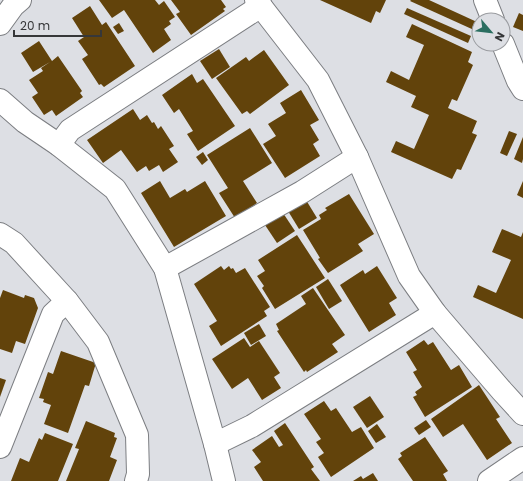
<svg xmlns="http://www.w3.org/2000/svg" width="523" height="481" font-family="Poppins,sans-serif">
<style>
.building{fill:#62430b}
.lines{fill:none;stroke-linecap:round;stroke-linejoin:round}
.minor-casing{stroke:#7c7e82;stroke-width:24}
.minor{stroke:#fff;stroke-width:22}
</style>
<rect width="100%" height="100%" fill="#dddfe4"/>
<g class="building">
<polygon points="99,0 155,0 159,5 164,1 175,17 169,21 171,24 164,29 171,40 153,53 124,10 112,18"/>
<polygon points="171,0 221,0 226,7 223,9 225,11 191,35 176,14 180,12"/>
<polygon points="320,0 386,0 380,13 376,11 371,23"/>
<polygon points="411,0 429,0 477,22 474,30 410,1"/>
<polygon points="90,6 102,25 106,22 135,66 104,87 101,84 99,85 82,59 88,55 78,41 84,37 72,18"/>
<polygon points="407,8 471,36 468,43 404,14"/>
<polygon points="519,13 523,15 523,31 513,27"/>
<polygon points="119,23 124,31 118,34 113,27"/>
<polygon points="412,24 472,52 468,62 473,65 457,101 452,99 448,108 477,121 472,133 477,135 461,170 457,169 452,179 391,152 396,141 414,149 429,115 411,107 416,96 386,82 391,71 409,80 424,45 406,37"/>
<polygon points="39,41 52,61 58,56 82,91 80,93 83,97 56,116 52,110 44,115 32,97 38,93 29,80 43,71 41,68 50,62 33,72 21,53"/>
<polygon points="219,49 230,67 212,79 200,61"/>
<polygon points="264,50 289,85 250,114 247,111 242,114 216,78 246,57 249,61"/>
<polygon points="192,74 197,83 203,79 235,126 198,151 187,134 193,131 179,109 174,113 162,95"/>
<polygon points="301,90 319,120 310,125 319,140 313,144 320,156 285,178 263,144 276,136 268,124 286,113 280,103"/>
<polygon points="133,109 140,120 147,115 152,123 154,122 158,129 161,126 174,146 169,149 178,162 163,172 159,165 149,171 146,166 137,172 121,150 103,163 87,140"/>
<polygon points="250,128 272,163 243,181 257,203 235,218 219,193 228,188 207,155"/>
<polygon points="509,131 517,134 507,156 500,153"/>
<polygon points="523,137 523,159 522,163 514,159"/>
<polygon points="203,152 208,160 202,165 196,157"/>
<polygon points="160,181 170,198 185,189 187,192 205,181 226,216 174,247 141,193"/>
<polygon points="523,181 523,198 517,195"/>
<polygon points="349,194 374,234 358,244 363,251 328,273 318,259 320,258 303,230 321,219 319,215 327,210 325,208"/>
<polygon points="306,200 317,218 299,229 288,211"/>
<polygon points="283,213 295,231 277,243 265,225"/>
<polygon points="502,229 521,237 523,232 523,319 473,297 478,285 496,293 511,260 492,252"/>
<polygon points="297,235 325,278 275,309 262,288 264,286 257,276 265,271 258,260"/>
<polygon points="221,266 224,270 229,266 231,269 233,268 236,273 245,268 270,307 264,311 267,316 221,346 209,326 217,321 194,284"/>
<polygon points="377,266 397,298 389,303 396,315 369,332 340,285 363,270 365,274"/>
<polygon points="328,279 342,301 329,309 316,287"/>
<polygon points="313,288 345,335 332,344 338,352 307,372 306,370 304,372 277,331 279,330 276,324 306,304 301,296"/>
<polygon points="3,290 24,298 25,295 34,298 38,308 25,344 16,341 12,353 0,349 0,298"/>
<polygon points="259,324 266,336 251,345 244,333"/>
<polygon points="244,338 250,347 259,341 280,373 274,377 281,388 262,400 248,378 232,389 212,359"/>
<polygon points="424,340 428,345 433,342 451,370 459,365 472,387 425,417 413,397 417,395 415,392 422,387 413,372 417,370 406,352"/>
<polygon points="61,351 96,363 89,386 85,385 68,433 44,424 51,405 43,402 44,399 39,398 48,372 53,374"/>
<polygon points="0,378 6,380 0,397"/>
<polygon points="479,385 500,417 496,419 512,443 487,460 463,424 443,437 431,419"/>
<polygon points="370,396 384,417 367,428 353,407"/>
<polygon points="324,401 331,411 336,408 352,432 361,427 374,448 331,477 318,457 324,453 316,442 321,439 304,414"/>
<polygon points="426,420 431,427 419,435 414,428"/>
<polygon points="86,421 115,433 114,437 117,438 110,457 117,460 109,481 66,481 79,449 75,448"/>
<polygon points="285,423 314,467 311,469 320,481 263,481 254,467 261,462 252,450 272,436 279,447 283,445 274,431"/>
<polygon points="377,424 386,437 376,443 368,431"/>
<polygon points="45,433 73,444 58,481 11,481 20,458 29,462 39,438 42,440"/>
<polygon points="425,437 448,471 443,474 447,481 413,481 398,459 402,456 400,453"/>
<polygon points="373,473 378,481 353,481 361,476 363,479"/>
</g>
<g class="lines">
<defs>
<g id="minor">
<polyline points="256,0 318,80 357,157 409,276 435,313 502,391 523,414"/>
<polyline points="485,0 493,20"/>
<polyline points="0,24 13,6 20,0"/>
<polyline points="503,44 518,81 523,89"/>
<polyline points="0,100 25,122 59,145 115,189 165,268 215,444 224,481"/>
<polyline points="59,145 70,130 261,6"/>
<polyline points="0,234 14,243 67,301"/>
<polyline points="165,268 302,192 357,157"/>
<polyline points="215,444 252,426 435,313"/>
<polyline points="0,447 53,314 67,301 98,342 137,435 138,474 136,481"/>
<polyline points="489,481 523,458"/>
</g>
</defs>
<use href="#minor" class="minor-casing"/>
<use href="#minor" class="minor"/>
</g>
<g transform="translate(491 32) rotate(118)"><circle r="19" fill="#dddfe4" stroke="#9a9ca0"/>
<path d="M0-3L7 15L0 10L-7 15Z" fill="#2a6e60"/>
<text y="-6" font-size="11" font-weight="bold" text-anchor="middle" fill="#363739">N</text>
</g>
<path d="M14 30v6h87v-6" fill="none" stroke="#363739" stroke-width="2"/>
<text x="20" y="30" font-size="12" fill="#363739" stroke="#dddfe4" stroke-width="3" paint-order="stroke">20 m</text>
</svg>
